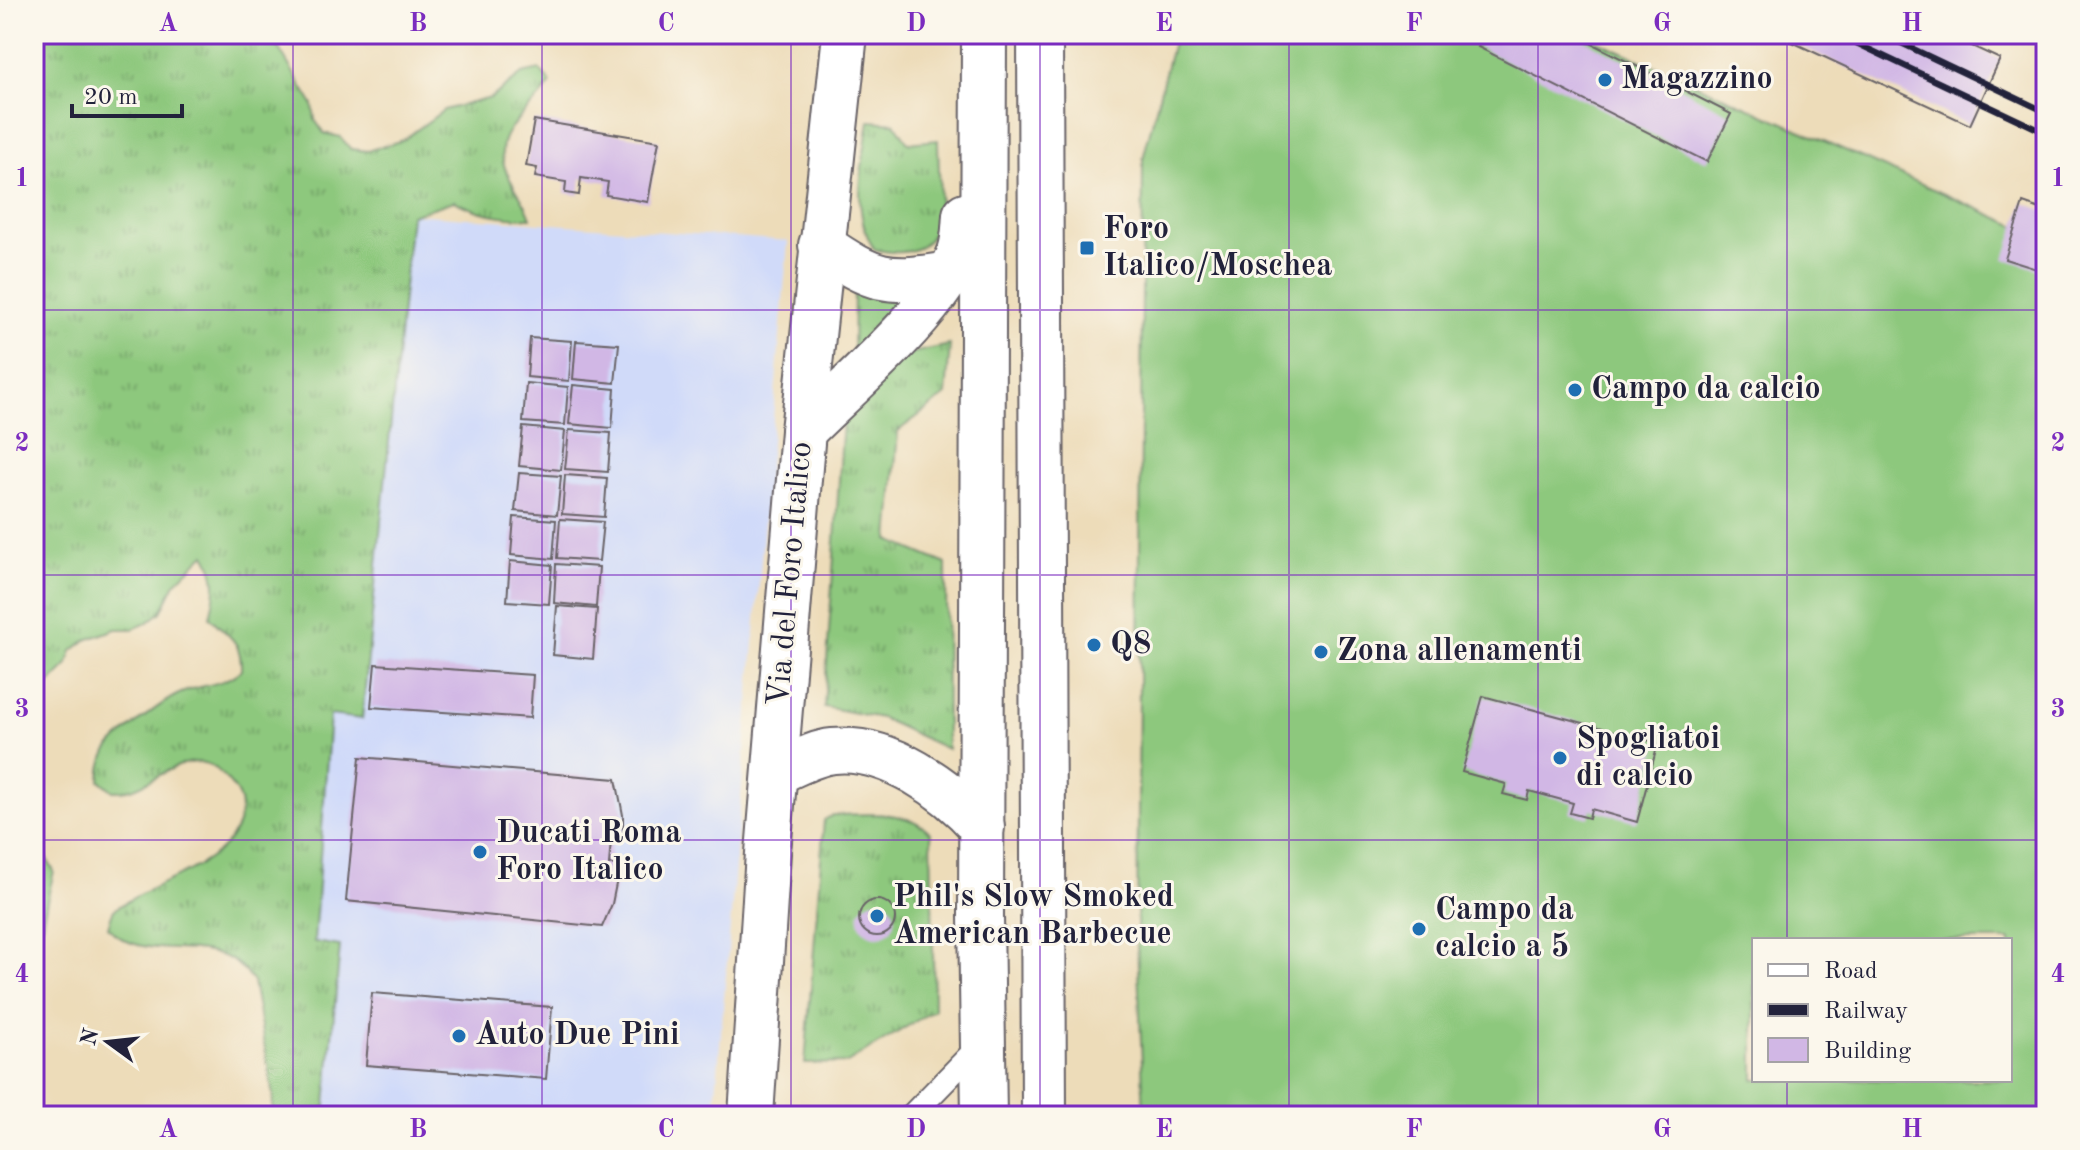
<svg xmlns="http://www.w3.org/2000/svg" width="2080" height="1150" font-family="'Old Standard TT',serif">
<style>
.built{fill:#d0daf9}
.grass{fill:url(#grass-tufts);stroke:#58755c;stroke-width:2}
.pitch{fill:#8dc87d;stroke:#58755c;stroke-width:2;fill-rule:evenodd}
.building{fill:#d1b7e5}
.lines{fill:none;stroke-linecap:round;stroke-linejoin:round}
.service-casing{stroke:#696367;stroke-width:26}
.minor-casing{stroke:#696367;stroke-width:48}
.trunk-casing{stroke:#696367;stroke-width:48}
.service{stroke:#fff;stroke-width:22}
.minor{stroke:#fff;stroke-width:44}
.trunk{stroke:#fff;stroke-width:44}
.rail{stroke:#22223b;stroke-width:6}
.grid{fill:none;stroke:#7b2cbf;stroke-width:2;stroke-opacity:0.55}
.poi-dot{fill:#1f6fb2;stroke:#fbf7ec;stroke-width:3}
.labels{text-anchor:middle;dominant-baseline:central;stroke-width:6;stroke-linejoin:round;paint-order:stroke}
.poi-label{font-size:32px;font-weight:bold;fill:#22223b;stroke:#fbf7ec;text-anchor:start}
.street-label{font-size:32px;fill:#22223b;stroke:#fbf7ec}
.neatline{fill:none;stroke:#7b2cbf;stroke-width:3}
.grid-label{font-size:26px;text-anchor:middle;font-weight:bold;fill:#7b2cbf}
</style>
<defs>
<pattern id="grass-tufts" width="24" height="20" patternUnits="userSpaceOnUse" patternTransform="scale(2)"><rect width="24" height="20" fill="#8dc87d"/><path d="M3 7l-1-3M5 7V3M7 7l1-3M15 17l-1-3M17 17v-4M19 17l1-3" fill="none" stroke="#73a268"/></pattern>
</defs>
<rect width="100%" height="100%" fill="#fbf7ec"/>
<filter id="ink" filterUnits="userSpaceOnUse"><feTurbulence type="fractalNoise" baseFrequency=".0125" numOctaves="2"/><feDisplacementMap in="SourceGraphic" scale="16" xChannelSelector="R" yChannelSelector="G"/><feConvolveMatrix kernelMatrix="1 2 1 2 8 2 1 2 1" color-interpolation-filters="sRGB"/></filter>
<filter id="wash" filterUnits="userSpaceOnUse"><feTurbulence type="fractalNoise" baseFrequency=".006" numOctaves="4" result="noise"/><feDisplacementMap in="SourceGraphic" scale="32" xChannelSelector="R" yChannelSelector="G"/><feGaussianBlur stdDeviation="1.8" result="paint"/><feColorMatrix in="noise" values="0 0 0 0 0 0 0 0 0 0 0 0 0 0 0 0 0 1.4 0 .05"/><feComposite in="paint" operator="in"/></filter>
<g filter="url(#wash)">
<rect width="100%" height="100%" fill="#eddcb9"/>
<polygon class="built" points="411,214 788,241 714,1116 326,1116 339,946 314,942 330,714 362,718"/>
<g class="grass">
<path d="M34,34H270L313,105L315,120L324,133L340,137L351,149L367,151L403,140L444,110L491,98L522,74L540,70L551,83C532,114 487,129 507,173C514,189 526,201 531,218C503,218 480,214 454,201L411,215L362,719L330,715L314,942L340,946L325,1116H272L273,1094L253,982C247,974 240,964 231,960C193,938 139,963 108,927C110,922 111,914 114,910C120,905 128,901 135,897C169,878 228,862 239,820C243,807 241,796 232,786C224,777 217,766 204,763C177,758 154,782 131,789C125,791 118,791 113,791L100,780C101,769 102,759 108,750C119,735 161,703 177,695C200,683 220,688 241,670C242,639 228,637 210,617C216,592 219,577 205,554L175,583L161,612L147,623L133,629H116L86,640L72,651L67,666L34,699Z"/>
<path d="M869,121L895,123L908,143L938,140C938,194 956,269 874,249C850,211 863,163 869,121Z"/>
<polygon points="854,288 914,295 853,362"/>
<polygon points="950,345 946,395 898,431 889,540 946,564 947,749 881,718 824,707 843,419 907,354"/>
<path d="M833,815C866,815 907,808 931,833L934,1010L847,1063L805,1064L824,820Z"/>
<polygon points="34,852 45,856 54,871 43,918 34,980"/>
</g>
<path class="pitch" d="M1175,34H1582L2046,239V1116H1144L1137,942L1143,159ZM1754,940H2010V1080H1754Z"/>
<g id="blocks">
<g class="building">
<polygon points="1484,34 1573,34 1731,114 1707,162 1478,47"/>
<polygon points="1775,34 1946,34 2000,59 1970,125"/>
<polygon points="534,120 659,141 648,202 606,195 608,182 581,178 579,195 565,193 566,182 535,177 537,168 526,166"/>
<polygon points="2023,203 2046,211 2046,272 2005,259"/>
<polygon points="530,338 572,341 569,381 527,377"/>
<polygon points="576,341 619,344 615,383 573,379"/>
<polygon points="526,383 568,387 565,425 523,422"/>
<polygon points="573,385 615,389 612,428 569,424"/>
<polygon points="523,427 565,431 561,470 519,466"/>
<polygon points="569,430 611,433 608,472 565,469"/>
<polygon points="519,473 561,476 557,515 515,511"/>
<polygon points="565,475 607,478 604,517 562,514"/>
<polygon points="514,517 556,520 553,559 511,555"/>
<polygon points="560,519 603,522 599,561 557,558"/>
<polygon points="510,561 552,565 549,604 507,601"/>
<polygon points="556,564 599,567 596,607 554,603"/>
<polygon points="557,606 597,609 593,659 553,655"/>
<polygon points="375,664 533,675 530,718 371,707"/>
<polygon points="1483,696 1658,743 1637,822 1591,809 1589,818 1570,813 1573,803 1529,791 1527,800 1503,794 1506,784 1462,772"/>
<polygon points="360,757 616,779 623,815 623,840 611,840 609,865 620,864 612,904 602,927 346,901"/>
<circle cx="877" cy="918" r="18"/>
<polygon points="372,993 552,1007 546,1079 366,1065"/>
</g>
</g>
</g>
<g filter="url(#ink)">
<use href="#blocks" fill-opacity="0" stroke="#696367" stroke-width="2"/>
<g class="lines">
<defs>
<polyline id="service" points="911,1116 981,1044"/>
<polyline id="minor" points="751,1116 768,853 803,431 845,34"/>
<g id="trunk">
<polyline points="984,34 981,916 984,1116"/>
<polyline points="1040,34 1044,1116"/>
<path d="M821,245C875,282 886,284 951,274"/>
<path d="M803,431C846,388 941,307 960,252C964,241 964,227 965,215"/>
<path d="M776,772C794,765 813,753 833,751C888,745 948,789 982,827"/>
</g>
</defs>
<use href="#service" class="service-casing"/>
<use href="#minor" class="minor-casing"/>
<use href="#trunk" class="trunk-casing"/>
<use href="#service" class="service"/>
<use href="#minor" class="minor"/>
<use href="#trunk" class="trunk"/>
<g class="rail">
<polyline points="1837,34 2046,133"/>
<polyline points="1882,34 2046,112"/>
</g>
</g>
</g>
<path class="grid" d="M293,34V1116M542,34V1116M791,34V1116M1040,34V1116M1289,34V1116M1538,34V1116M1787,34V940M34,310H2046M34,575H2046M34,840H2046M1787,1080V1116"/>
<g class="poi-dot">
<circle cx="1605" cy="80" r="8"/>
<rect x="1079" y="240" width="16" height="16" rx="4"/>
<circle cx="1575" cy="390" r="8"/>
<circle cx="1094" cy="645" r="8"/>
<circle cx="1321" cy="652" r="8"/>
<circle cx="1560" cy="758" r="8"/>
<circle cx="480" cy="852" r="8"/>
<circle cx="877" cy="916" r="8"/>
<circle cx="1419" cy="929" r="8"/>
<circle cx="459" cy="1036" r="8"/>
</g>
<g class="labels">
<g class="poi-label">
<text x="1621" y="80">Magazzino</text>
<text x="1103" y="230">Foro<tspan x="1103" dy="37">Italico/Moschea</tspan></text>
<text x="1591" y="390">Campo da calcio</text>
<text x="1110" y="645">Q8</text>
<text x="1337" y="652">Zona allenamenti</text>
<text x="1576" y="740">Spogliatoi<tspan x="1576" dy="37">di calcio</tspan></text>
<text x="496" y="834">Ducati Roma<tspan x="496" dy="37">Foro Italico</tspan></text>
<text x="893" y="898">Phil's Slow Smoked<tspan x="893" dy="37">American Barbecue</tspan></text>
<text x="1435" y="911">Campo da<tspan x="1435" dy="37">calcio a 5</tspan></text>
<text x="475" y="1036">Auto Due Pini</text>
</g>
<g class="street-label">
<text transform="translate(791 574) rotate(-85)">Via del Foro Italico</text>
</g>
</g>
<rect width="2080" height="1150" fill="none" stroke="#fbf7ec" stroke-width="88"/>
<rect x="1752" y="938" width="260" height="144" fill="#fbf7ec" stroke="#a4a2a5" stroke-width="2"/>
<rect x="1768" y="964" width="40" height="12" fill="#ffffff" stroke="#a4a2a5" stroke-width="2"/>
<text x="1824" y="978" font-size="24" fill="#22223b">Road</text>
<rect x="1768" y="1004" width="40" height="12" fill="#22223b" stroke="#a4a2a5" stroke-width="2"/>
<text x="1824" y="1018" font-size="24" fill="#22223b">Railway</text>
<rect x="1768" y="1038" width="40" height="24" fill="#d1b7e5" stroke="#a4a2a5" stroke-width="2"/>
<text x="1824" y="1058" font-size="24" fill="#22223b">Building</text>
<g transform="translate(108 1042) rotate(285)" stroke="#fbf7ec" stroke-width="6" paint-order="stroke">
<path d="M0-6L14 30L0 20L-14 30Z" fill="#22223b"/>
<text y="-12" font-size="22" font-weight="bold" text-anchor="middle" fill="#22223b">N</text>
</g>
<path d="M72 104v12h110v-12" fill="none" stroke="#22223b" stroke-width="4"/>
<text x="84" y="104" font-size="24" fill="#22223b" stroke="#fbf7ec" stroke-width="6" paint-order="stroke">20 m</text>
<rect x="44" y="44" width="1992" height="1062" class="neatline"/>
<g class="grid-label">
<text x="168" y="31">A</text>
<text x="418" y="31">B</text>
<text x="666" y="31">C</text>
<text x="916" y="31">D</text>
<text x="1164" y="31">E</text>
<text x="1414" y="31">F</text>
<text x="1662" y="31">G</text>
<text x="1912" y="31">H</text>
<text x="22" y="186">1</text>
<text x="2058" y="186">1</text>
<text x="22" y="451">2</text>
<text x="2058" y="451">2</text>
<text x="22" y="717">3</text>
<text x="2058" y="717">3</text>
<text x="22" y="982">4</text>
<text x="2058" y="982">4</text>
<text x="168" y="1137">A</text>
<text x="418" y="1137">B</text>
<text x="666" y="1137">C</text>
<text x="916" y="1137">D</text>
<text x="1164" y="1137">E</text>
<text x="1414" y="1137">F</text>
<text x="1662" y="1137">G</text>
<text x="1912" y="1137">H</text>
</g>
</svg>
